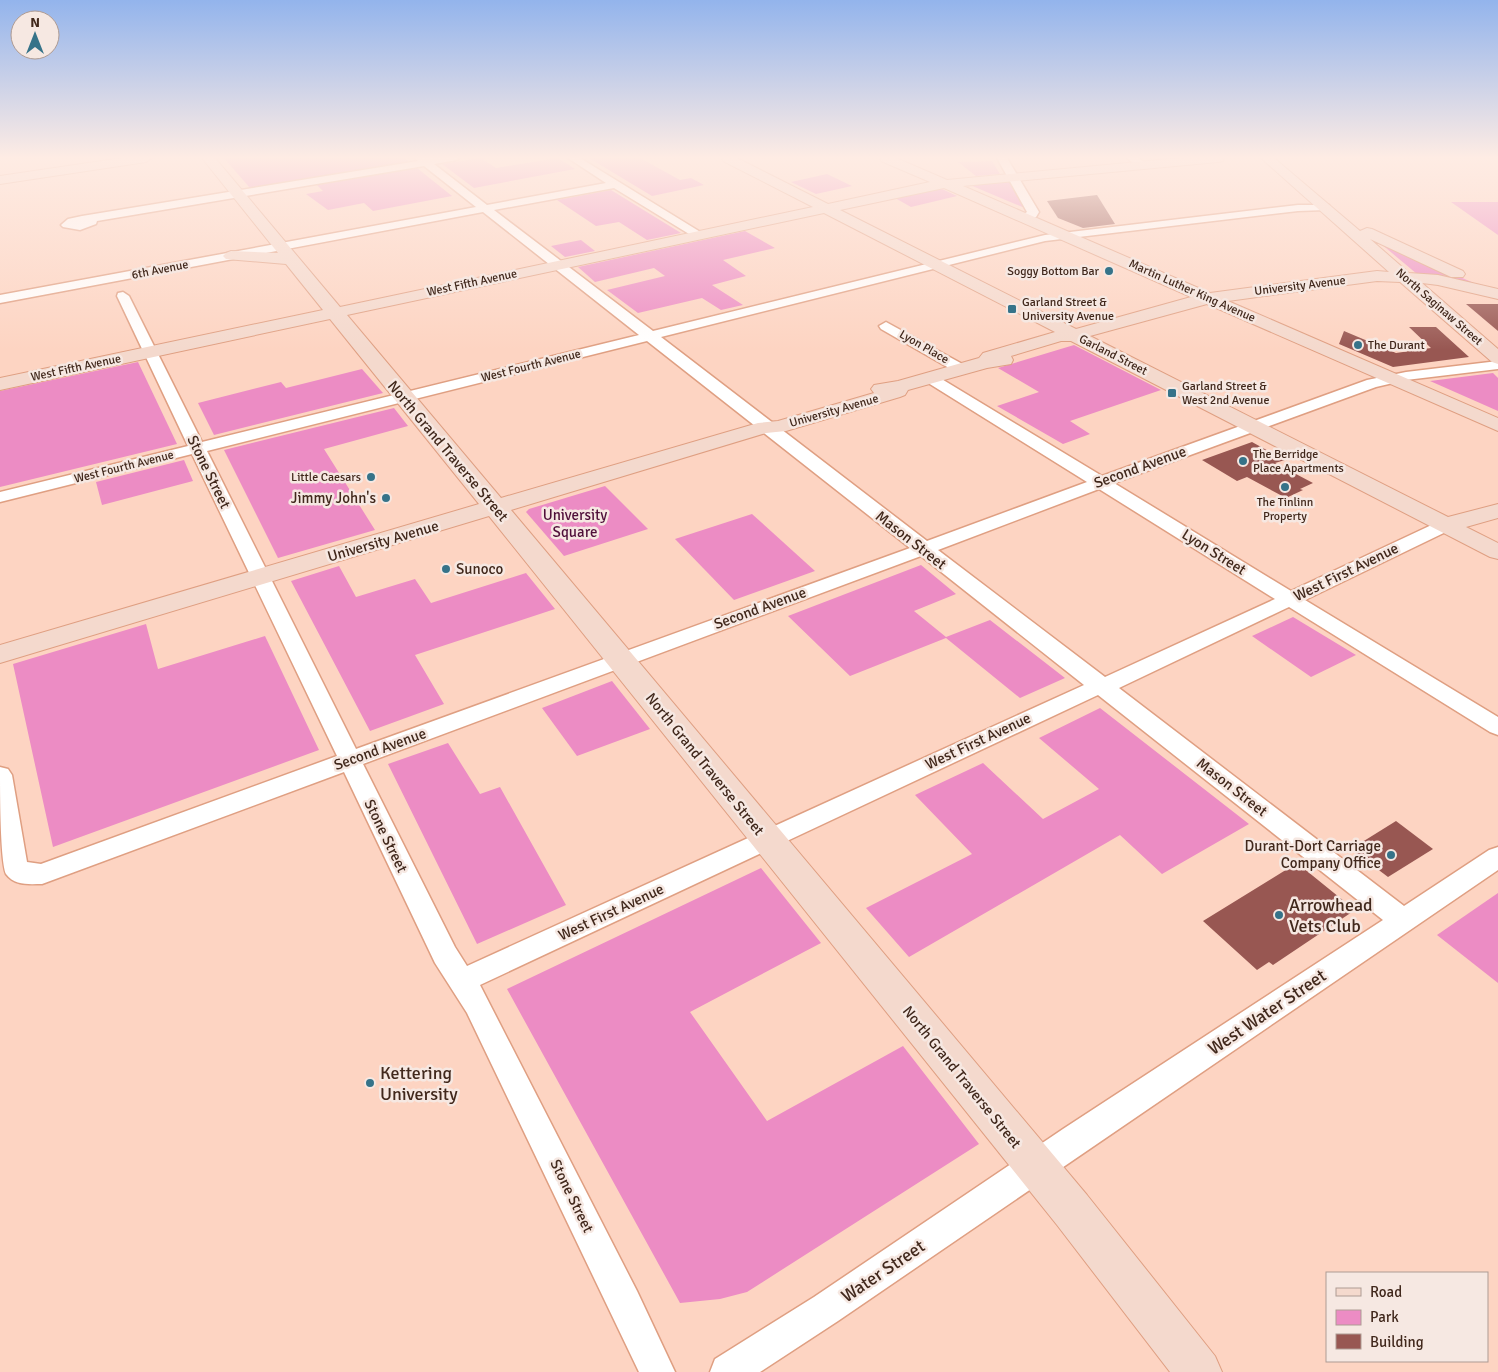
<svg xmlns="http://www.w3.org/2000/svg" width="1498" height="1372" font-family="Signika,sans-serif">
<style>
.green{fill:#ec8cc4}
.building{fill:#985752}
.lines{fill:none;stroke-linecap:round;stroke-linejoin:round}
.street-casing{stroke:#df9f82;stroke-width:3}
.secondary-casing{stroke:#df9f82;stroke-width:2}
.street{fill:#fff;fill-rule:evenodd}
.secondary{fill:#f4d9cd;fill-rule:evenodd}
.poi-dot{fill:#367389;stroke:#f6e8e2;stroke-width:2}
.labels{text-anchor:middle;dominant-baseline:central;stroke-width:5;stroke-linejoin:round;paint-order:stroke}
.far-street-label{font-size:12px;fill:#41281c;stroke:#f6e8e2}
.far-poi-label{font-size:12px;fill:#41281c;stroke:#f6e8e2;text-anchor:start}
.street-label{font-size:15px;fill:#41281c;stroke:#f6e8e2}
.poi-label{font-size:15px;fill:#41281c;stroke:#f6e8e2;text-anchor:end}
.park-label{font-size:15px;fill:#500f3a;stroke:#f6e8e2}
.near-poi-label{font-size:18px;fill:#41281c;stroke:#f6e8e2;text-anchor:start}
.near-street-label{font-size:18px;fill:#41281c;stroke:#f6e8e2}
</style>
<rect width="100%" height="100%" fill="#fdd4c2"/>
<g class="green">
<polygon points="224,158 404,158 410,162 250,188"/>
<polygon points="481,158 496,168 558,158 575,169 474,188 442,164"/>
<polygon points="589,158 640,158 680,180 691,178 704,185 652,196"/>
<polygon points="992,161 1000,174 976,176 958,162"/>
<polygon points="417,168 452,196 373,211 364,203 328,210 306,194 323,191 317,185"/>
<polygon points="827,174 852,186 816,194 791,182"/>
<polygon points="1006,181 1010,182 1027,209 970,185"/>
<polygon points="940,188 957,196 911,207 895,198"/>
<polygon points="611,190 681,233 647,240 619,222 596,226 557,200"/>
<polygon points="1451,202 1498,202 1498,235"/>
<polygon points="745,231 775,248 723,260 746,276 712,285 743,305 721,310 702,298 638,313 607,290 665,276 654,268 595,282 578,267"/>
<polygon points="581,240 595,251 565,257 551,246"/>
<polygon points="1380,243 1474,283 1417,274"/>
<polygon points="1074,345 1161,390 1070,421 1090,434 1063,444 997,406 1039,392 998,368"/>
<polygon points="138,362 177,444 0,487 0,391"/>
<polygon points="362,369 383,393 214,435 198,403 281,382 286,388"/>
<polygon points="1493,373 1498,378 1498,411 1430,381"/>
<polygon points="394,408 408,426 324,449 375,530 278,558 224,450"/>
<polygon points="184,460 193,481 102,505 96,482"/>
<polygon points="605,486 648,529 564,556 526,512 529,509"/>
<polygon points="752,514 815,571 734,600 675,539"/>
<polygon points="921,565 956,594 914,611 946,637 990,620 1065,678 1020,698 946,638 850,676 788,616"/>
<polygon points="339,566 356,597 415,579 431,603 526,573 555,609 415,655 444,704 370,731 291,581"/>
<polygon points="1293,617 1356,655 1311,677 1252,636"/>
<polygon points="146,624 158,669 265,636 319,750 53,847 13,664"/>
<polygon points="612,681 650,729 577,756 542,708"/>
<polygon points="1100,708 1249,824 1162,874 1120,835 909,957 866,908 972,854 915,795 983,763 1043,819 1099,789 1039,738"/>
<polygon points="448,743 480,794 500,787 566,905 477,944 388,764"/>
<polygon points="761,868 821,943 690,1012 767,1121 903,1046 979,1144 747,1292 720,1299 680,1303 507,989"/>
<polygon points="1498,893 1498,983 1437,935"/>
</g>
<g class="building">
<polygon points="1097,195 1115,224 1083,228 1058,218 1047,201"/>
<polygon points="1466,304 1498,304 1498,331"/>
<polygon points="1409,327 1436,327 1469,357 1393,367 1339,344 1344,331 1396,353 1431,348"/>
<polygon points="1252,442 1285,460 1275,463 1313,483 1300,489 1303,490 1286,498 1247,477 1237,481 1202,460"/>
<polygon points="1396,821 1433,849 1388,877 1351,849"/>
<polygon points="1297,863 1355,910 1273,965 1269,962 1257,970 1203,921"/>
</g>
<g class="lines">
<defs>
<g id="street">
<path d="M415,158H459L457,160L434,164L487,205L606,183L568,158H580L702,233L704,235L702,237H694L614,188L494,210L653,331L1045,235L1298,205H1329L1330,207L1325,210L1298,211L1045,241L661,337L927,541L1087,482L925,381L923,378L925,375H935L1102,476L1367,380L1406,372L1498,361V369L1406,380L1376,387L1114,483L1291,591L1440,521L1446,520L1452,521L1455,525L1452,529L1305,600L1498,717V735L1490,732L1289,607L1119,688L1404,906L1489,850L1498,847V870L838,1321L760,1372H710L715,1359L814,1297L1063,1129L1383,920L1098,695L480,985L637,1291L675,1372H639L467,1013L435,963L344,772L42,884C29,884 15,886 6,874C0,860 0,787 0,767L8,769L12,775L27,862L41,864L337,756L192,454L0,502V492L188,446L117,296L118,293L123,292L129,296L202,442L639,335L483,212L0,303V295L476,207L424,166L97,221L96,224L80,230L63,227L61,225L68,219L82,216L418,161ZM647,341L910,548L356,749L207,451ZM1099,489L1275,599L1105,677L938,550ZM921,556L1084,685L467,966L455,947L363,764Z"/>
<polygon points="997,158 1007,158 1039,212 1036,217 1023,221 1017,218 1027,212"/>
<polygon points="1127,158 1138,158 1146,164 1145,166 1137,166"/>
<polygon points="886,322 966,366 968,369 966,372 956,372 881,329 879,326"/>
</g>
<g id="secondary">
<polygon points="122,158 152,158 146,162 0,184 0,176"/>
<path d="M202,158H215L340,307L813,207L723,161L722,158H737L828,204L930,182L881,161L880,158H896L947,180L1180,158H1224L1223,161L1218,162L963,186L1210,293L1377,271L1389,272L1261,158H1274L1360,231L1367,228L1372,229L1463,271L1465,274L1463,277H1451L1370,239L1409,273L1438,275L1498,289V299L1438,285L1422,283L1498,349V364L1492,362L1400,282L1377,281L1228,301L1498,418V431L1207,304L1090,336L1448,517L1498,504V518L1466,527L1498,543V559L1490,557L1071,341H1061L1011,356L1013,360L1011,364L987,368L908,390L905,395L900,397L786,431L766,433L511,510L1087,1195L1215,1356L1222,1372H1170L1057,1225L489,516L0,663V645L479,504L330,319L0,390V378L323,310L286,264L226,259L223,256L226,253L231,251L278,253ZM944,188L1191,297L1076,329L840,210ZM824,213L1055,332L983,353L979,358L898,381L874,385L871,389L874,393L778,421L758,423L501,498L347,315Z"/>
</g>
</defs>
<use href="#street" class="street-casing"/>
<use href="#secondary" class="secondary-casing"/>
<use href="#street" class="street"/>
<use href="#secondary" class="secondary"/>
</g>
<linearGradient id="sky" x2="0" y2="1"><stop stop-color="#93b4ec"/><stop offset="0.45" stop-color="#feece4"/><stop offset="1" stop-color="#feece4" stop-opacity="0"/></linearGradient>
<rect width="1498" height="350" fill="url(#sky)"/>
<g class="poi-dot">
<circle cx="1109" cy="271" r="5"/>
<rect x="1007" y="304" width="10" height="10" rx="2.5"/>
<circle cx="1358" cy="345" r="5"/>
<rect x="1167" y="388" width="10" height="10" rx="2.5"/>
<circle cx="1243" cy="461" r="5"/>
<circle cx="371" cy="477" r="5"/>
<circle cx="1285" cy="487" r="5"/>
<circle cx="386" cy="498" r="5"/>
<circle cx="446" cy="569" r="5"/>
<circle cx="1391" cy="855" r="5"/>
<circle cx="1279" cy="915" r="5"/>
<circle cx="370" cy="1083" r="5"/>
</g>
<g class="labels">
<g class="far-street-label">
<text transform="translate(160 270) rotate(-11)">6th Avenue</text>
<text transform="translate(472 283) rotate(-12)">West Fifth Avenue</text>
<text transform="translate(1300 286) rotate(-7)">University Avenue</text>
<text transform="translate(1192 291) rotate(24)">Martin Luther King Avenue</text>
<text transform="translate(1439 307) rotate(41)">North Saginaw Street</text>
<text transform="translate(924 347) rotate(30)">Lyon Place</text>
<text transform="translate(1113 355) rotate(27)">Garland Street</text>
<text transform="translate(531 366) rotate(-14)">West Fourth Avenue</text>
<text transform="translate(76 368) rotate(-12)">West Fifth Avenue</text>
<text transform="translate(834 411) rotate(-16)">University Avenue</text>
<text transform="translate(124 467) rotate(-14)">West Fourth Avenue</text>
</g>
<g class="far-poi-label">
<text x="1099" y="271" text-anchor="end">Soggy Bottom Bar</text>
<text x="1022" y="302">Garland Street &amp;<tspan x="1022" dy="14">University Avenue</tspan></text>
<text x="1368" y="345">The Durant</text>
<text x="1182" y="386">Garland Street &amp;<tspan x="1182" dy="14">West 2nd Avenue</tspan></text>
<text x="1253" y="454">The Berridge<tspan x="1253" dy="14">Place Apartments</tspan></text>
<text x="361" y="477" text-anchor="end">Little Caesars</text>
<text x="1285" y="502" text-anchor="middle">The Tinlinn<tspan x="1285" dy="14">Property</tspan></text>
</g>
<g class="street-label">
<text transform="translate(448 451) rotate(50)">North Grand Traverse Street</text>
<text transform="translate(1140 467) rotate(-20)">Second Avenue</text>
<text transform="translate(209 472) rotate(64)">Stone Street</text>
<text transform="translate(911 540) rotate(38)">Mason Street</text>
<text transform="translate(383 541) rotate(-16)">University Avenue</text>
<text transform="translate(1214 552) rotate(32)">Lyon Street</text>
<text transform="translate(1346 572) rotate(-26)">West First Avenue</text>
<text transform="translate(760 608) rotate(-20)">Second Avenue</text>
<text transform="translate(978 741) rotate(-25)">West First Avenue</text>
<text transform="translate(380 749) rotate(-20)">Second Avenue</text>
<text transform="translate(705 764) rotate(51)">North Grand Traverse Street</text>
<text transform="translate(1232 787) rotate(38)">Mason Street</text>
<text transform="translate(386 836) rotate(64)">Stone Street</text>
<text transform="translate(611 912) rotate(-25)">West First Avenue</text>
<text transform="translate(962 1077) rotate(51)">North Grand Traverse Street</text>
<text transform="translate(572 1196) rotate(64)">Stone Street</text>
</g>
<g class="poi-label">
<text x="376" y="498">Jimmy John's</text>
<text x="456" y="569" text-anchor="start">Sunoco</text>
<text x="1381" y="846">Durant-Dort Carriage<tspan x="1381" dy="17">Company Office</tspan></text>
</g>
<g class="park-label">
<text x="575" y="515">University<tspan x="575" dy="17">Square</tspan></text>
</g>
<g class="near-poi-label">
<text x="1289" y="905">Arrowhead<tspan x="1289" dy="21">Vets Club</tspan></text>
<text x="380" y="1073">Kettering<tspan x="380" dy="21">University</tspan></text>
</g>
<g class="near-street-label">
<text transform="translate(1267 1012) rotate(-34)">West Water Street</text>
<text transform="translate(883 1271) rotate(-34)">Water Street</text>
</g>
</g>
<rect x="1326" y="1272" width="162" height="90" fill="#f6e8e2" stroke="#ae9b93"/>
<rect x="1336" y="1288" width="25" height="8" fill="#f4d9cd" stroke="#ae9b93"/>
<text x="1370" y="1297" font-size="15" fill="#41281c">Road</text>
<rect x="1336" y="1310" width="25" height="15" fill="#ec8cc4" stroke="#ae9b93"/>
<text x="1370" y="1322" font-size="15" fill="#41281c">Park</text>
<rect x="1336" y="1334" width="25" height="15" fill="#985752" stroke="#ae9b93"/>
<text x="1370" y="1347" font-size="15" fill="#41281c">Building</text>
<g transform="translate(35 35)"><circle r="24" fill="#f6e8e2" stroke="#ae9b93"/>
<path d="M0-4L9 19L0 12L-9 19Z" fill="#367389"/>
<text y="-8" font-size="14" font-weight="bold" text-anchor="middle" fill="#41281c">N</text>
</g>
</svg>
